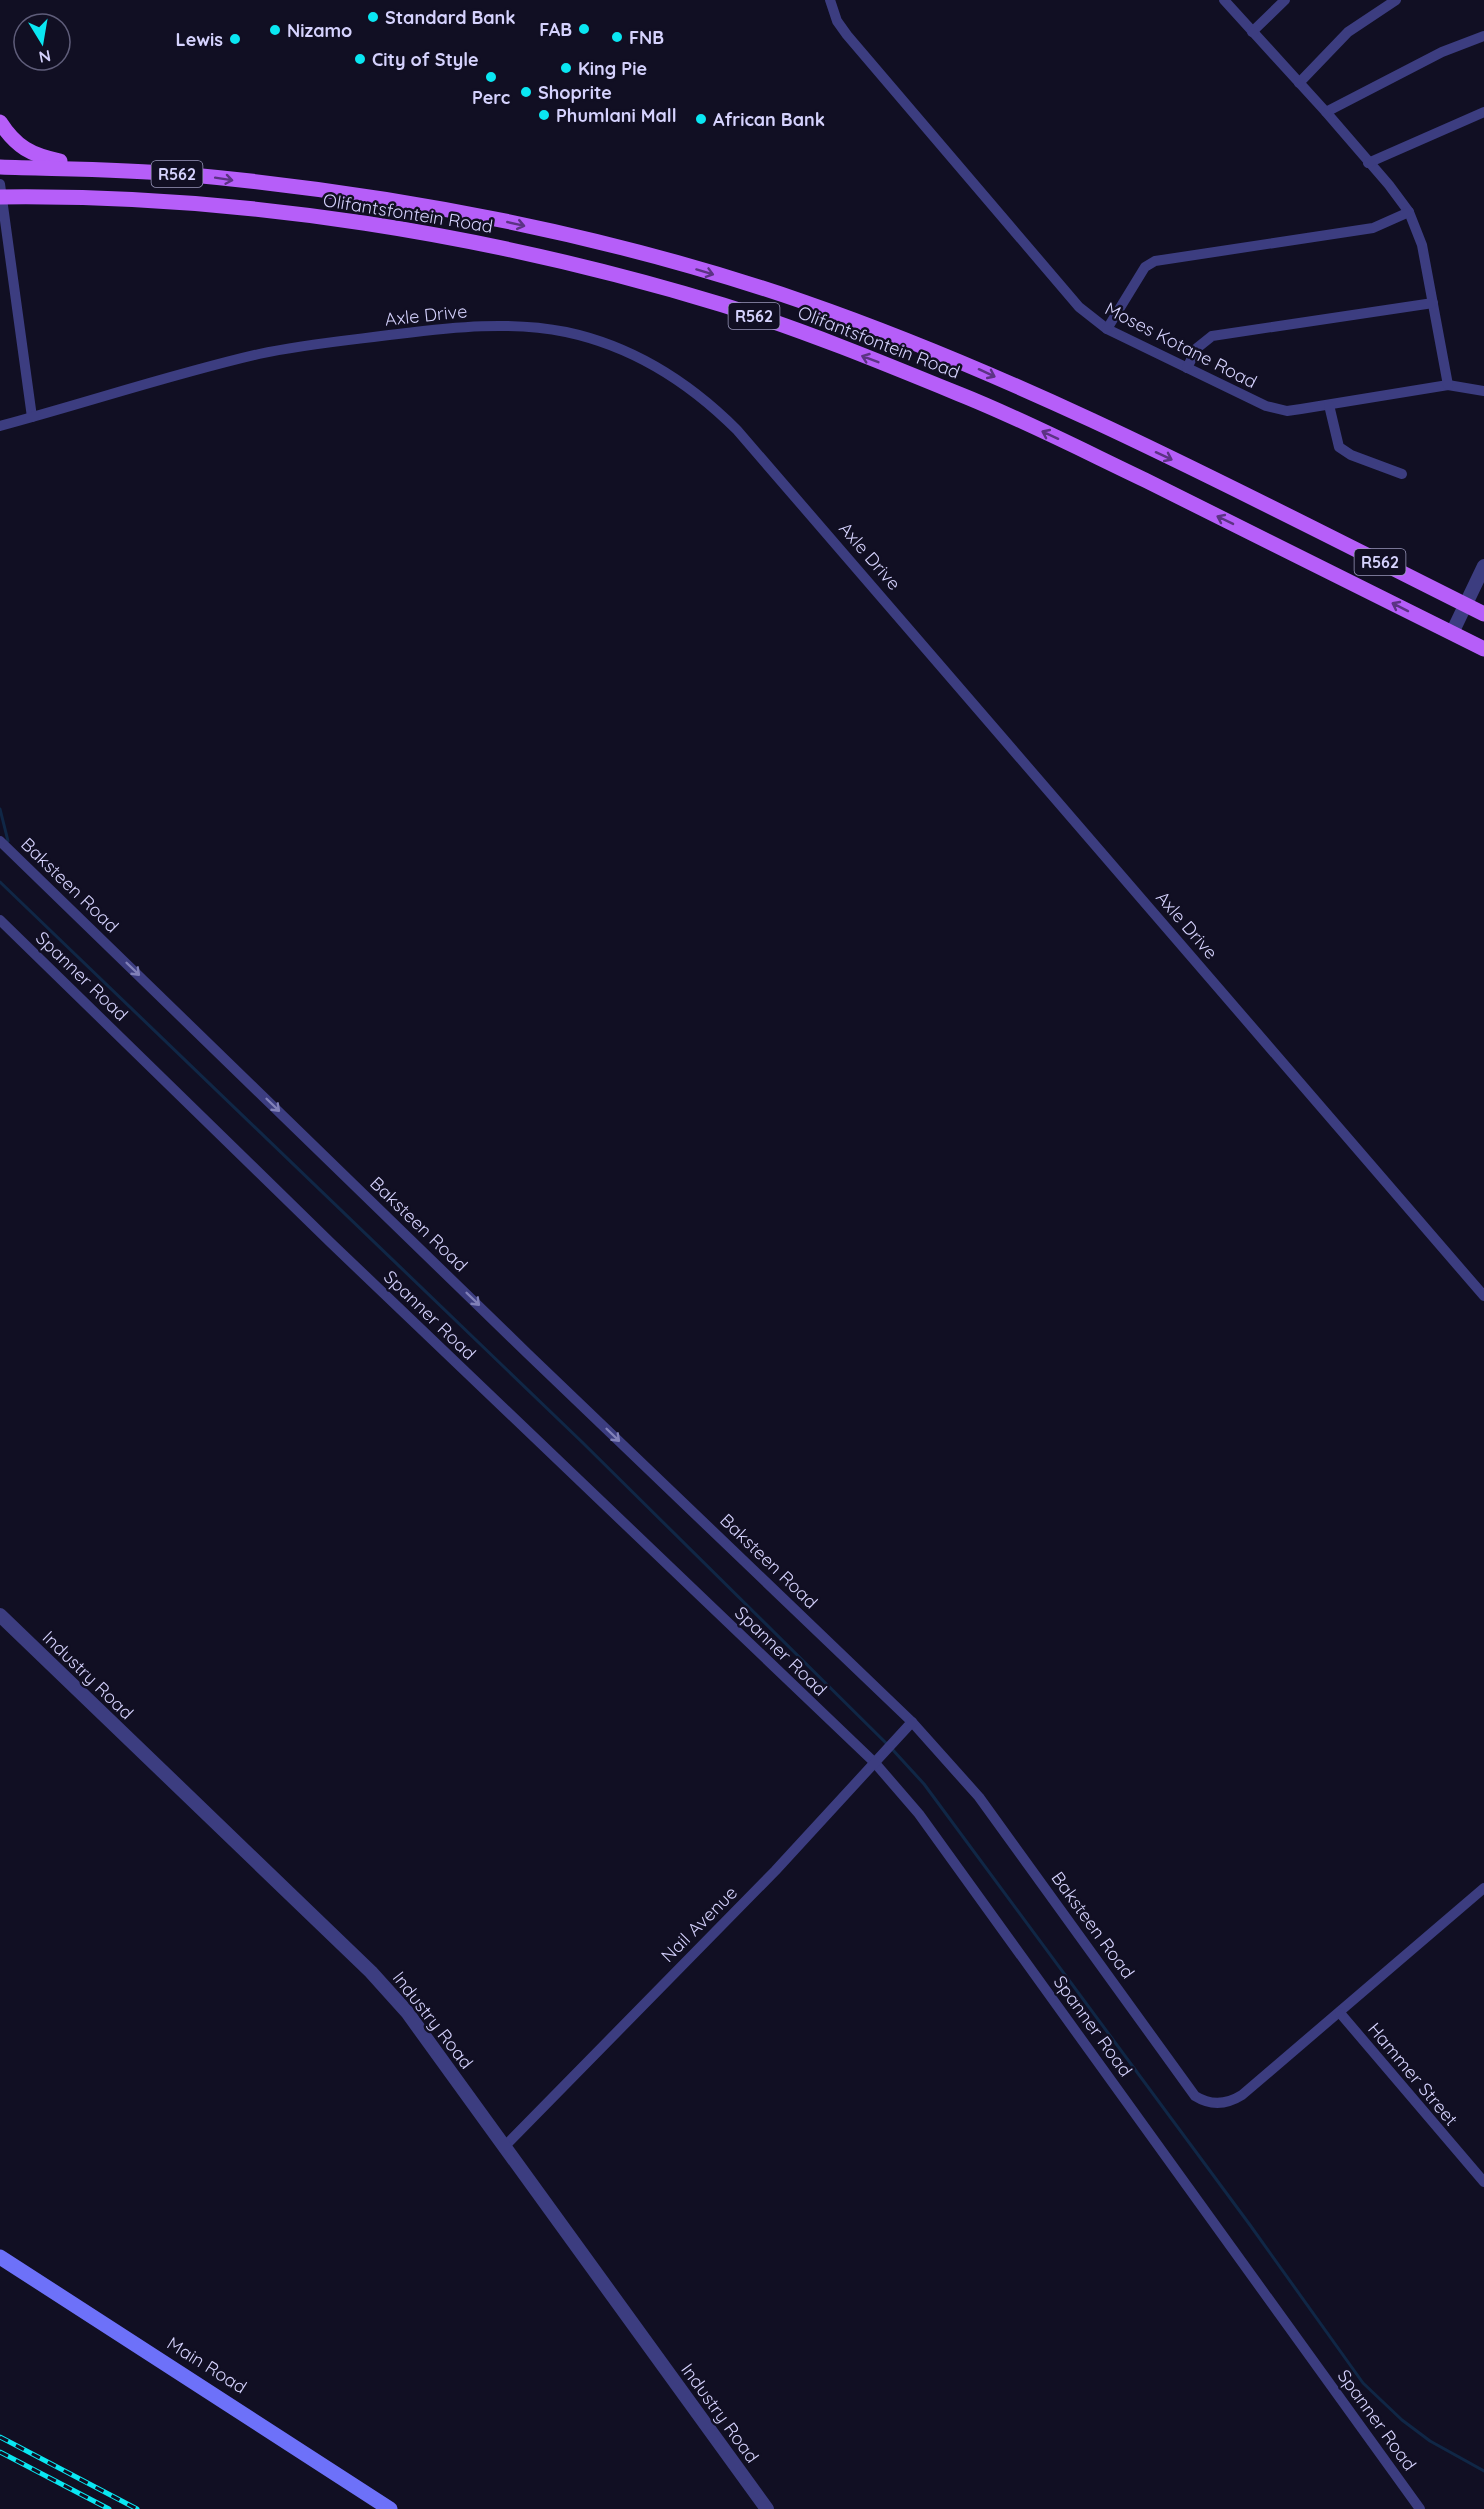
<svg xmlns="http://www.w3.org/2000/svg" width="1484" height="2509" font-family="Quicksand,sans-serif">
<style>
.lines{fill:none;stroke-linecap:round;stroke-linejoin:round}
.stream{stroke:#102746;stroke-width:3}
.minor{stroke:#3c3d80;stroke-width:10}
.tertiary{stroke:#3c3d80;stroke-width:14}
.secondary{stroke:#6d71f9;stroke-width:15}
.primary{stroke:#b65ef9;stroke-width:15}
.rail-casing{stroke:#0ae7f2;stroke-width:5}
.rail{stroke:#110f23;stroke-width:3;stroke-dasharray:9;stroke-linecap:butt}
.oneway{stroke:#5b3383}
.oneway2{stroke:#8180b8}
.poi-dot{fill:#0ae7f2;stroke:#110f23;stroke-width:2}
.labels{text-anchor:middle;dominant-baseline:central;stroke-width:5;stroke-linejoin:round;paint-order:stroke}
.shield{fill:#110f23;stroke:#9a98bc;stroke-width:1.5}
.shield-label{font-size:16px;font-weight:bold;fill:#d5d2fd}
.poi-label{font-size:18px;font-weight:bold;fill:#d5d2fd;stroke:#110f23;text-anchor:start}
.street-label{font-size:18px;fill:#d5d2fd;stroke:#110f23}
</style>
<rect width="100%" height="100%" fill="#110f23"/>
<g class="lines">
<g class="stream">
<polyline points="0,809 8,841"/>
<polyline points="0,882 582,1442 887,1744"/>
<polyline points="892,1749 924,1784 1250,2225 1363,2383 1402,2420 1430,2441 1484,2471"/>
</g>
<g class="minor">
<polyline points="830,0 837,21 847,35 1079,307 1107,329 1266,406 1287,411 1301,409 1448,385 1484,391"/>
<polyline points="1224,0 1326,112 1389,185 1409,212 1422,245 1448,385"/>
<polyline points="1252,32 1285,0"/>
<polyline points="1299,83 1348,32 1396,0"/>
<polyline points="1326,112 1442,52 1484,36"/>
<polyline points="1368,163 1484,112"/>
<polyline points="0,184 32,417"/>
<polyline points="1107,329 1145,267 1155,261 1373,228 1409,212"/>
<polyline points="1187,368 1197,348 1212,336 1433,303"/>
<polyline points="1329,405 1339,447 1351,455 1402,474"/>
<path d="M0,426C86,403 172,374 259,354C305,344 352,340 398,334C454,327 510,321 566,332C632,346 690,383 737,430L1484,1296"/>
<path d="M0,841L528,1354L912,1722L979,1797L1195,2096C1211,2106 1226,2105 1242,2095L1484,1888"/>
<polyline points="0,920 331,1243 875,1763 919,1814 1420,2509"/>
<polyline points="1340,2013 1484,2182"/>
<polyline points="505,2146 775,1871 912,1722"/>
</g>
<g class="tertiary">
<polyline points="1452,633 1484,566"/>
<polyline points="0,1615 371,1972 407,2012 767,2509"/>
</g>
<polyline class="secondary" points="0,2257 390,2509"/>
<g class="primary">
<path d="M0,122C16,147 31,155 60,161"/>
<path d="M0,167C60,169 121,169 181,174C391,193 604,233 804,302C1040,384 1261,503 1484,614"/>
<path d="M0,197C243,194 490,234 723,305C803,330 881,362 959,394C1022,419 1084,451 1145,480C1258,536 1371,592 1484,649"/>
</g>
<defs>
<g id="rail">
<polyline points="0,2437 137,2509"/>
<polyline points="0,2452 109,2509"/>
</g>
</defs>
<use href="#rail" class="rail-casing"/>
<use href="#rail" class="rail"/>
</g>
<defs><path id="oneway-shaft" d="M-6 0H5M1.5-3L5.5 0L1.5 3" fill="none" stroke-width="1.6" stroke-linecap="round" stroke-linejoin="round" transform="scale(1.5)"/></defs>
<g class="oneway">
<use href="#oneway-shaft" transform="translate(224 179) rotate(9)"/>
<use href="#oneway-shaft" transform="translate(516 224) rotate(13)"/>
<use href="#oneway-shaft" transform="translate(705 272) rotate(17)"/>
<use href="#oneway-shaft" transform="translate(870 359) rotate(-159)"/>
<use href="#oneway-shaft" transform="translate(987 373) rotate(25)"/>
<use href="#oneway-shaft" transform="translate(1050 435) rotate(-155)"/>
<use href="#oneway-shaft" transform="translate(1164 456) rotate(25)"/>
<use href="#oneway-shaft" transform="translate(1225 520) rotate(-154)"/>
<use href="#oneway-shaft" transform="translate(1400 607) rotate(-153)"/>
</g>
<g class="oneway2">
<use href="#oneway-shaft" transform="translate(133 969) rotate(44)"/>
<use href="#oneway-shaft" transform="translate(273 1105) rotate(44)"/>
<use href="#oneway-shaft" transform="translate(473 1299) rotate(44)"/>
<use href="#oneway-shaft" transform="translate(613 1435) rotate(44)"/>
</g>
<g class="poi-dot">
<circle cx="373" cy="17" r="6"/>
<circle cx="584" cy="29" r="6"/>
<circle cx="275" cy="30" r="6"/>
<circle cx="617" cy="37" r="6"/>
<circle cx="235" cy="39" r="6"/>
<circle cx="360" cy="59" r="6"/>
<circle cx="566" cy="68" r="6"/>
<circle cx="491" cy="77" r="6"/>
<circle cx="526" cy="92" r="6"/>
<circle cx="544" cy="115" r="6"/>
<circle cx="701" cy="119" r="6"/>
</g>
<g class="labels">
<g class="shield">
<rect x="151.5" y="161" width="51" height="26" rx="4.5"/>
<rect x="728.5" y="303" width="51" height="26" rx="4.5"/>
<rect x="1354.5" y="549" width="51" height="26" rx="4.5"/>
</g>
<g class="shield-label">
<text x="177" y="174">R562</text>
<text x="754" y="316">R562</text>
<text x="1380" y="562">R562</text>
</g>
<g class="poi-label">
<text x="385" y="17">Standard Bank</text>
<text x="572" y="29" text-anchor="end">FAB</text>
<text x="287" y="30">Nizamo</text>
<text x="629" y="37">FNB</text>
<text x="223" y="39" text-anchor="end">Lewis</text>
<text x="372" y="59">City of Style</text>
<text x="578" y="68">King Pie</text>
<text x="538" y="92">Shoprite</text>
<text x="491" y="97" text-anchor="middle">Perc</text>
<text x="556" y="115">Phumlani Mall</text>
<text x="713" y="119">African Bank</text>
</g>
<g class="street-label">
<text transform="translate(408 213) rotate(9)">Olifantsfontein Road</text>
<text transform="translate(426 315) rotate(-6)">Axle Drive</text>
<text transform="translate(879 342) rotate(21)">Olifantsfontein Road</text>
<text transform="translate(1181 345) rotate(27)">Moses Kotane Road</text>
<text transform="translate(870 556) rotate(49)">Axle Drive</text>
<text transform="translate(70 885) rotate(44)">Baksteen Road</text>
<text transform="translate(1187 925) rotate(49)">Axle Drive</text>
<text transform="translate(82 976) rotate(44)">Spanner Road</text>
<text transform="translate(419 1224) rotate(44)">Baksteen Road</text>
<text transform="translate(430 1315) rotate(44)">Spanner Road</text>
<text transform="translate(769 1561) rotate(44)">Baksteen Road</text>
<text transform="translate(781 1651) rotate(44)">Spanner Road</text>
<text transform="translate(88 1675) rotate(44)">Industry Road</text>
<text transform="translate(699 1924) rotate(-45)">Nail Avenue</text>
<text transform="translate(1093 1925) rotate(54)">Baksteen Road</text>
<text transform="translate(433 2020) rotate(52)">Industry Road</text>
<text transform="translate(1093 2026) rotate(54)">Spanner Road</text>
<text transform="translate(1413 2074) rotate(50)">Hammer Street</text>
<text transform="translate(207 2365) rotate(32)">Main Road</text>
<text transform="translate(720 2413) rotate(54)">Industry Road</text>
<text transform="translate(1377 2420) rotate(54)">Spanner Road</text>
</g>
</g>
<g transform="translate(42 42) rotate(169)"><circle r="28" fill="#110f23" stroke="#5f5d7a" stroke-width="1.5"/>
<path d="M0-4.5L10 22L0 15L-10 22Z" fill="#0ae7f2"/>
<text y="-9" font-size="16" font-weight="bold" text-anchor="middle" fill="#d5d2fd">N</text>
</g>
</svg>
